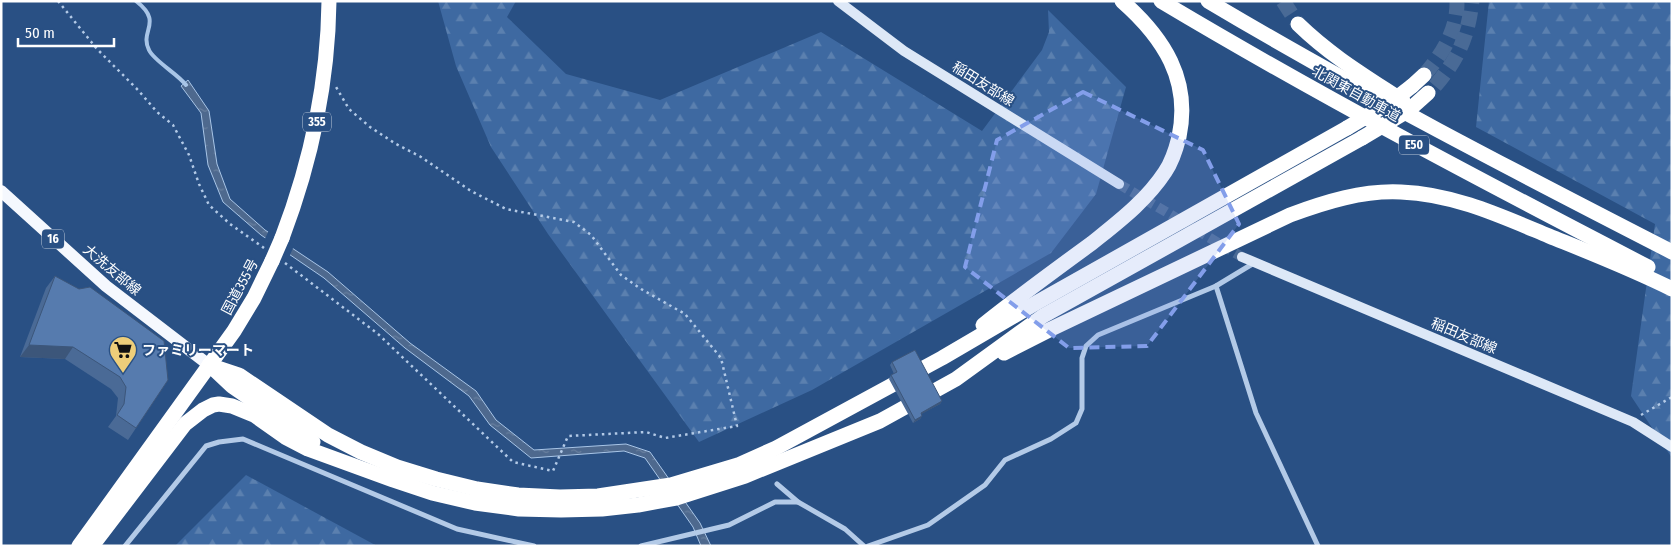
<svg xmlns="http://www.w3.org/2000/svg" width="1673" height="547" font-family="'Fira Sans Condensed','Noto Sans JP',sans-serif">
<style>
.forest{fill:url(#forest-firs)}
.water{fill:url(#water-ripples);stroke:#a8c5e7}
.pier{fill:#295084}
.lines{fill:none;stroke-linecap:round;stroke-linejoin:round}
.stream{stroke:#a8c5e7;stroke-width:4}
.secondary-tunnel{stroke:#496a96;stroke-width:10;stroke-dasharray:10 5;stroke-linecap:butt}
.highway-tunnel{stroke:#496a96;stroke-width:15;stroke-dasharray:15 8;stroke-linecap:butt}
.path{stroke:#b3cae7;stroke-width:2.5;stroke-dasharray:2.5 4;stroke-linecap:butt}
.street{stroke:#b3cae7;stroke-width:5}
.secondary{stroke:#dde8f7;stroke-width:10}
.primary{stroke:#f5f8fe;stroke-width:12}
.highway{stroke:#fff;stroke-width:15}
.highway-bridge{stroke:#fff;stroke-width:15}
.wall{fill:#4a6a96}
.shaded-wall{fill:#3c567a}
.building{fill:#567bae;stroke:#3c567a}
.marked{fill:#839eea;fill-opacity:0.2;stroke:#839eea;stroke-width:4;stroke-dasharray:10 6;stroke-linejoin:round}
.labels{text-anchor:middle;dominant-baseline:central;stroke-width:4;stroke-linejoin:round;paint-order:stroke}
.shield{fill:#295084;stroke:#bfcada;stroke-width:1}
.shield-label{font-size:12px;font-weight:bold;fill:#fff}
.street-label{font-size:14px;fill:#fff;stroke:#295084}
.poi-label{font-size:14px;font-weight:bold;fill:#fff;stroke:#295084;text-anchor:start}
</style>
<defs>
<pattern id="forest-firs" width="22" height="20" patternUnits="userSpaceOnUse" patternTransform="scale(1.25)"><rect width="22" height="20" fill="#3e69a1"/><path d="M5 1l3.5 6h-7zM16 11l3.5 6h-7z" fill="#5b80af"/></pattern>
<pattern id="water-ripples" width="26" height="14" patternUnits="userSpaceOnUse" patternTransform="scale(1.25)"><rect width="26" height="14" fill="#4e698e"/><path d="M2 4q2-2 4 0t4 0M15 11q2-2 4 0t4 0" fill="none" stroke="#69809f"/></pattern>
</defs>
<rect width="100%" height="100%" fill="#295084"/>
<g class="forest">
<polygon points="438,1 516,1 507,17 566,74 660,100 821,32 982,131 1042,50 1049,32 1048,10 1126,87 1096,194 1051,253 812,390 699,442 548,234 491,147 456,66"/>
<polygon points="1489,1 1672,1 1672,458 1631,396 1655,224 1476,127"/>
<polygon points="246,475 377,546 175,546"/>
</g>
<polygon class="water" points="188,80 209,111 217,164 230,199 265,230 328,272 410,343 476,391 496,420 534,450 626,444 650,452 700,523 711,546 701,546 693,527 645,458 624,451 531,458 490,425 469,396 405,348 324,278 261,235 223,202 208,165 201,113 181,86"/>
<polygon class="pier" points="269,230 294,246 289,257 264,241"/>
<g class="lines">
<path class="stream" d="M136,1C164,23 139,30 149,50C154,61 178,74 186,85"/>
<polyline class="secondary-tunnel" points="1119,184 1242,257"/>
<g class="highway-tunnel">
<polyline points="1283,1 1298,24"/>
<path d="M1424,75C1442,55 1458,29 1457,1"/>
<path d="M1435,86C1458,59 1468,37 1472,1"/>
</g>
<g class="path">
<polyline points="58,1 97,49 138,90 157,112 173,125 189,155 199,184 209,205 230,224 264,248"/>
<polyline points="285,263 378,334 513,462 553,471 568,436 646,432 665,438 737,426 721,358 685,314 641,289 621,275 591,235 574,222 506,209 471,191 421,157 396,144 370,127 349,109 336,87"/>
<polyline points="1641,415 1672,397"/>
</g>
<g class="street">
<polyline points="1216,286 1256,413 1318,546"/>
<polyline points="777,484 798,502 845,529 864,546"/>
<polyline points="125,546 206,446 219,442 243,439 457,529 534,546"/>
<polyline points="641,546 729,525 775,502 798,502"/>
<polyline points="868,546 928,525 985,485 1005,460 1051,439 1076,423 1082,409 1082,358 1086,346 1098,335 1216,286 1254,263"/>
</g>
<g class="secondary">
<polyline points="838,1 904,51 1119,184"/>
<polyline points="1242,257 1633,422 1672,447"/>
</g>
<polyline class="primary" points="1,191 106,286 209,365"/>
<g class="highway">
<path d="M1161,1C1320,96 1484,182 1648,267"/>
<path d="M1208,1C1359,91 1516,172 1672,252"/>
<path d="M1298,24C1331,56 1365,76 1403,101"/>
<polyline points="1412,86 1424,75"/>
<path d="M282,238C311,162 328,83 329,1"/>
<path d="M983,325C1018,297 1055,270 1092,243C1118,222 1146,201 1165,172C1172,162 1176,149 1179,137C1191,80 1164,38 1122,1"/>
<path d="M1004,353L1051,329L1290,215C1325,202 1363,190 1401,192C1454,194 1501,216 1549,236C1591,253 1632,269 1672,289"/>
<polyline points="209,365 239,375 328,435 361,452 397,467 436,479 477,489 518,495 560,497 598,496 671,485 738,465 776,448 942,358 1036,303 1347,128"/>
<polyline points="215,370 232,386 313,442"/>
<polyline points="79,546 234,331 254,298 272,261"/>
<polyline points="92,546 185,424 203,410 213,405 219,404 232,406 254,415 285,437 308,449 393,480 432,493 475,503 519,509 561,510 602,509 638,505 676,498 745,476 880,421 956,379 1043,316 1362,138"/>
</g>
<g class="highway-bridge">
<polyline points="1347,128 1394,100 1412,86"/>
<polyline points="1362,138 1409,110 1428,93"/>
<polyline points="272,261 282,238"/>
</g>
</g>
<g class="wall">
<polygon points="55,276 168,380 128,440 108,427 116,416 118,398 111,389 65,359 20,357 46,288"/>
<polygon points="892,362 942,401 940,404 921,414 922,416 920,419 913,423 889,379 891,375 894,374 890,365"/>
</g>
<g class="shaded-wall">
<polygon points="29,345 73,347 65,359 20,357"/>
<polygon points="942,401 940,404 918,416 921,413"/>
<polygon points="922,416 920,419 913,423 915,420"/>
</g>
<g class="building">
<polygon points="55,276 79,289 90,287 164,341 168,380 136,428 117,415 124,404 126,387 120,377 73,347 29,345"/>
<polygon points="915,350 942,401 921,413 922,416 915,420 891,375 897,372 892,362"/>
</g>
<path class="marked" d="M1083,92L1203,150L1239,224L1147,346L1069,348L965,267L997,140Z"/>
<defs>
<symbol id="supermarket-pin" viewBox="-11 -11 22 30"><path d="M0 17L-7.5 6A9.5 9.5 0 1 1 7.5 6Z" fill="#eece7a" stroke="#295084"/><path d="M-6-5.5h2.5l.6 2H6L4.5 2H-2.5L-4.4-4H-6ZM-1.5 3.2a1.3 1.3 0 1 0 .1 0ZM3 3.2a1.3 1.3 0 1 0 .1 0Z" fill="#111"/></symbol>
</defs>
<g fill-rule="evenodd">
<use href="#supermarket-pin" x="107" y="334" width="32" height="43"/>
</g>
<g class="labels">
<g class="shield">
<rect x="303" y="112.5" width="28" height="19" rx="4"/>
<rect x="1399" y="135.5" width="30" height="19" rx="4"/>
<rect x="42" y="229.5" width="22" height="19" rx="4"/>
</g>
<g class="shield-label">
<text x="317" y="122">355</text>
<text x="1414" y="145">E50</text>
<text x="53" y="239">16</text>
</g>
<g class="street-label">
<text transform="translate(983 84) rotate(32)">稲田友部線</text>
<text transform="translate(1356 94) rotate(29)">北関東自動車道</text>
<text transform="translate(112 270) rotate(40)">大洗友部線</text>
<text transform="translate(240 287) rotate(-62)">国道355号</text>
<text transform="translate(1464 336) rotate(23)">稲田友部線</text>
</g>
<g class="poi-label">
<text x="142" y="350">ファミリーマート</text>
</g>
</g>
<rect width="1673" height="547" fill="none" stroke="#ffffff" stroke-width="5"/>
<path d="M18 38v8h96v-8" fill="none" stroke="#ffffff" stroke-width="2.5"/>
<text x="25" y="38" font-size="15" fill="#ffffff" stroke="#295084" stroke-width="4" paint-order="stroke">50 m</text>
</svg>
